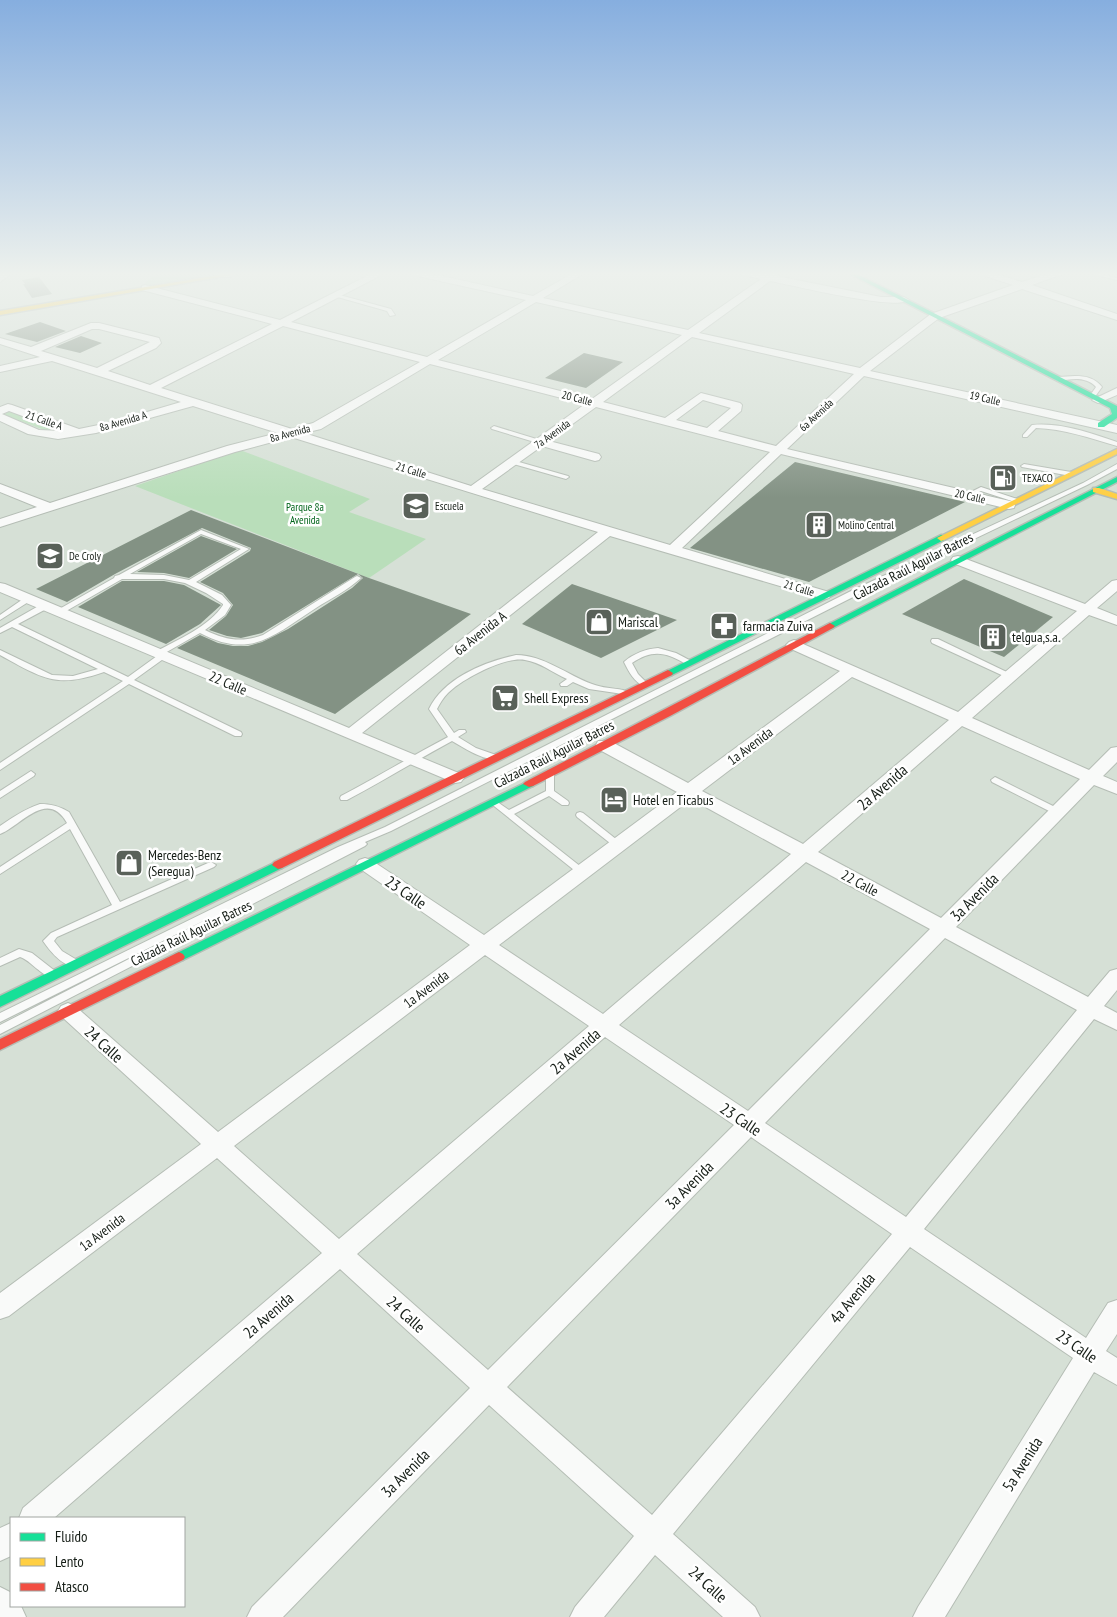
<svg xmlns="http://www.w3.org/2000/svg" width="1117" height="1617" font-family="'PT Sans Narrow',sans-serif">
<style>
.green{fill:#b9deba}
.building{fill:#839284}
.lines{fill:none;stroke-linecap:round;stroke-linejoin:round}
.lane-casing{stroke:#b5bdb5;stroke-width:2}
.street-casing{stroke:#b5bdb5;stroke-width:2}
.fast-casing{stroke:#b5bdb5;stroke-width:3}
.slow-casing{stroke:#b5bdb5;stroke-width:3}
.jam-casing{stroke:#b5bdb5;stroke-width:3}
.lane{fill:#f9faf9;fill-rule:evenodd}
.street{fill:#f9faf9;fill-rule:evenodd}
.fast{fill:#16e098;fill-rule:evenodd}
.slow{fill:#ffcf43;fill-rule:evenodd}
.jam{fill:#f24e42;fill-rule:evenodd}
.labels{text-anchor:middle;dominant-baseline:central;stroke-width:5;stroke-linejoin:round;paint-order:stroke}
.far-street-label{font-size:11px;fill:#151d16;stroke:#fff}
.far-poi-label{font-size:11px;fill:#151d16;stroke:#fff;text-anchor:start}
.far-park-label{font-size:11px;fill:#00641a;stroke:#fff}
.street-label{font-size:14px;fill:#151d16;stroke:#fff}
.poi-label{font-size:14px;fill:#151d16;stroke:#fff;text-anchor:start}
.near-street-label{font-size:16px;fill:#151d16;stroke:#fff}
</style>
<rect width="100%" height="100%" fill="#d6e0d6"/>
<g class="green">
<polygon points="158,272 227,273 142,286"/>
<polygon points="8,411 66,432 52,433 4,415"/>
<polygon points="240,450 370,499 349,512 426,539 369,578 135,486"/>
</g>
<g class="building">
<polygon points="39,277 52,294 32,298 23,284 25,284 22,280"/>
<polygon points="40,322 66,331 37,342 5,334"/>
<polygon points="81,336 102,343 80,353 55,347"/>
<polygon points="584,353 623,362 586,388 545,378"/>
<polygon points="795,462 965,502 809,582 690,548"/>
<polygon points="191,510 369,578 471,614 335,714 177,648 200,635 218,643 233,646 248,646 262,642 288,629 352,588 363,578 358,574 262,633 241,638 227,636 209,630 226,616 233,605 223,593 200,582 250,551 251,548 202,528 115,574 67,602 36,589"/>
<polygon points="201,536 237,549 189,578 164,573 137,572"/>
<polygon points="964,579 1053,617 1004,657 902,614"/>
<polygon points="122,581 164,581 184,585 221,605 200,624 166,644 78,607"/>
<polygon points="572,584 677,620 601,658 522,624"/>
</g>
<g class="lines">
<defs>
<g id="lane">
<polygon points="1088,272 1094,272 1117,278 1117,280 1088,273"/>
<polygon points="336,294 391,309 395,315 390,316 387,311 334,296 334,295"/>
<path d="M1075,376C1086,376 1095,378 1102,387L1094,398L1089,397L1096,387C1086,376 1071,379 1058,381L1055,379L1058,377Z"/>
<path d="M1032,425C1060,422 1091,433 1117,442V446C1090,438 1064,429 1036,428L1027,437H1023V435Z"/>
<polygon points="494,426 543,441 544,442 541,444 492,429 491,428"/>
<polygon points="512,460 568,476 569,477 566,479 510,463 509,462"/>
<polygon points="1024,464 1071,472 1074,474 1071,476 1022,467 1021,466"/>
<polygon points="1117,464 1117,469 1087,485 857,595 391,831 365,842 367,844 365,846 0,1034 0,1025 209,918 0,1022 0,1013 338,847 385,827 851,591 1083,483"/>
<polygon points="981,487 1020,500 1021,501 1018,503 981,491 968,497 965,495"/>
<path d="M201,530L249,549L196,582L222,595L231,605L225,615L205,630C225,640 242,643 263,635L355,577L357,576L361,578C348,590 330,599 316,608C274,635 251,660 200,633L165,653L167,655L166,657L134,680L241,732L242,734L241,736H235L129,684L0,770V763L123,681L104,672C56,689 42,678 0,655V650L52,675L73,676L98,669L12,627L0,633V628L42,604H48V608L18,624L128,677L157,656L154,654L155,652C177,640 210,626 223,605V604L206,593L185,583L164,579H122L61,614H58L54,612L114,578L115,576L119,575ZM201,534L241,549L189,580L164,575L130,574Z"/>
<polygon points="26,597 29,597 33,599 0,620 0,615"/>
<polygon points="932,639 938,639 1015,676 1011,678 1008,678 932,643 931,641"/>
<path d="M658,648L676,653L693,662L689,664H686C666,652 652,649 632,663L638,674L648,684L644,686C634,682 629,672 624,662C634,653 646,649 658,648Z"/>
<path d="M516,655C544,655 567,675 592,684C602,688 613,688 623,690L627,692L623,694L589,689L573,682L567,686H561L560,684L567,679C553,673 540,662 525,660C505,656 462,679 448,693C443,698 440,703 437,709L454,733L459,730H465L466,732L458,737L476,748L496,755L497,757L496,759C481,760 465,748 452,741C417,760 383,781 347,800H341L340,798L341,796C377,777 412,756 448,737L429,709C444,678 484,662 516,655Z"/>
<polygon points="550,770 554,773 554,791 568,801 569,803 568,805 562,805 549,796 514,814 585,870 587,872 585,874 579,874 489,802 493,799 509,810 546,791 546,773"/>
<polygon points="31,771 35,774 34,776 0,798 0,791"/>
<polygon points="995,777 1061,810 1062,812 1061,814 1055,814 992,782 991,780"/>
<path d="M40,804C51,804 59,806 69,812L120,902L208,863L211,862L216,865L214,867L57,937L54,941L62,951L77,960L78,963L77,966C63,968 50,951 43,941L51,933L112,905L70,829L0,874V867L67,823C47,788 20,827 0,834V826C13,817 25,809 40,804Z"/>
<polygon points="580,812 583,813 621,843 623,845 621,847 615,847 577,817 576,815 577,813"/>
<path d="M19,949L32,953L55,971L56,974L55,977C43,979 31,960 20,957L0,966V958Z"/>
</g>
<g id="street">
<polygon points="3,272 14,272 0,282 0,274"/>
<path d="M211,272H234L237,274C231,279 217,277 211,272Z"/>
<path d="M375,272H387L291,322L427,357L526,300L413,275L408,272H424L533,296L575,272H586L543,298L688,330L761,279L739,274L737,272L767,274L770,272H781L777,276L881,297H904L909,300C896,311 792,285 770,281L699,333L860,368L931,314L1013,285L979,274L977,272H990L1022,282L1052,272H1065L1063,274L1032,285L1117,314V320L1022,289L939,318L870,371L1117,425V433L864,376L787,449L1014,502L1015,505L1014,508L1009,509L781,454L682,548L829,592L831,595L829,598L824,599L610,536L362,733L461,774L464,778L461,782L455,783L0,592V583L5,584L349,728L598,532L291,437L235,452L0,527V519L37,507L0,492V484L50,503L227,446L278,433L193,406L96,433L58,439L28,434L0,421V407L8,404L12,405L79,429L113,422L181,402L52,361L0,372V366L40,357L0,344V338L31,347L91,323H99L159,338L161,343L156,348L108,371L150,385L272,324L142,290V286L145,285L280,320ZM536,302L682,335L592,399L438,360ZM283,326L420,362L313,423L292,429L161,388ZM92,329H99L150,342L97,368L41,351ZM692,337L854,374L776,446L718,431L741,411L742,405L740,403L701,393L665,418L603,402ZM430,364L585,404L471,486L304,433L321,429ZM703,400L731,408L707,428L676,420ZM596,407L770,452L670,545L482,489L542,446L595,461L599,460L601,457L599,454L549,441ZM9,411L63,431L39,430L2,414Z"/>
<polygon points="1117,388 1117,395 1098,403 1092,400"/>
<path d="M958,556L1085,604L1112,581L1117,580V591L1097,608L1117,616V625L1089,615L972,718L1089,770L1111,748L1117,747V762L1103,776L1117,782V794L1094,785L956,927L1088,997L1110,971L1117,969V990L1104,1006L1117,1013V1030L1094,1019L924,1229L1086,1338L1108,1303L1117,1300V1334L1106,1351L1117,1358V1385L1094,1372L945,1617H913L918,1607L1073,1358L910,1247L673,1534L755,1607L760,1617H723L655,1555L604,1617H570L575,1607L634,1536L489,1405L283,1617H247L252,1607L470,1388L340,1269L54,1518H19L23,1508L322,1253L217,1158L9,1316L0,1319V1293L201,1144L61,1016L58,1011L61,1006L68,1003L75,1006L218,1132L470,945L359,868L356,864L359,860L365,858L371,860L484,935L677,792L598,749L596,745L598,741H610L688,783L840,671L789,648L786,645L789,642L794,640L958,712L1077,611L953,563L951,560L953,557ZM852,677L949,720L803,844L702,791ZM962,726L1080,779L941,918L818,852ZM691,799L791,854L603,1014L499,945ZM806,862L930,929L748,1111L619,1025ZM945,938L1077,1010L906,1217L765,1123ZM485,955L589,1026L339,1239L234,1146ZM605,1037L734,1125L488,1370L357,1254ZM751,1137L892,1234L652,1515L507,1387Z"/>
<polygon points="11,1523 11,1556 0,1561 0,1528"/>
<polygon points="0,1587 10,1592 11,1606 21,1606 26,1617 0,1617"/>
</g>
<g id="fast">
<polygon points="846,272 853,272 1117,406 1117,418 1104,427 1098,427 1098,423 1112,414 1110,408"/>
<polygon points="1117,477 1117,482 833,628 830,629 825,626"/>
<polygon points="941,535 944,536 944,540 672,675 668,676 663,673"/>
<polygon points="529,781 535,784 533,786 183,960 175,960 173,957 175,954"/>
<polygon points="278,861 282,862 284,865 282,868 0,1007 0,996"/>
</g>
<g id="slow">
<polygon points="237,272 249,272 0,315 0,311"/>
<polygon points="1117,449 1117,454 944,540 941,541 937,538"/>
<polygon points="1093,488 1099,488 1117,494 1117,499 1093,492"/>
</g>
<g id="jam">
<polygon points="830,623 835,626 833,628 670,716 533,786 529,787 523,784 525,782"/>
<polygon points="668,670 673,673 672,675 282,868 278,869 272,865 274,862"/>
<polygon points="179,952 183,954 185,957 183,960 0,1050 0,1039"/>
</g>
</defs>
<use href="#lane" class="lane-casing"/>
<use href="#street" class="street-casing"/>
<use href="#fast" class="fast-casing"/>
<use href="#slow" class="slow-casing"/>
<use href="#jam" class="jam-casing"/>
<use href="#lane" class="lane"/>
<use href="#street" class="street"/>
<use href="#fast" class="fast"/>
<use href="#slow" class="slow"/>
<use href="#jam" class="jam"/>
</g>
<linearGradient id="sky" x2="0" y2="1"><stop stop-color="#86aedf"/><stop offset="0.55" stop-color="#edf1ed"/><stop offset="1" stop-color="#edf1ed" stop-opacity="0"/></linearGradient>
<rect width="1117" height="498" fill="url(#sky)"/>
<defs>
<symbol id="fuel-square" viewBox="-11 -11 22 22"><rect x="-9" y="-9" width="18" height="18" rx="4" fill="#596159" stroke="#fff"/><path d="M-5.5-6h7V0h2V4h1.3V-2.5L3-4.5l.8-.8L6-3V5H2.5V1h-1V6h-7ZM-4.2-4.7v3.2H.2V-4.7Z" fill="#fff"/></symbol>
<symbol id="school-square" viewBox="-11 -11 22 22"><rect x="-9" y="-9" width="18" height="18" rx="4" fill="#596159" stroke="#fff"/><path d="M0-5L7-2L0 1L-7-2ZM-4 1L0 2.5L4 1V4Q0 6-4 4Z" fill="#fff"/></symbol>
<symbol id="building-square" viewBox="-11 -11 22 22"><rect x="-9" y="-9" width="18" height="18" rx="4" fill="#596159" stroke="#fff"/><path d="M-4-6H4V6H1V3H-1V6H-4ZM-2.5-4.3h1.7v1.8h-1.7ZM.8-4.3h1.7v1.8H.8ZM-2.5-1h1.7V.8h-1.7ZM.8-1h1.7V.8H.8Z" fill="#fff"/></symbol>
<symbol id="shop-square" viewBox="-11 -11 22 22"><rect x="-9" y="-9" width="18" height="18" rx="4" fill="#596159" stroke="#fff"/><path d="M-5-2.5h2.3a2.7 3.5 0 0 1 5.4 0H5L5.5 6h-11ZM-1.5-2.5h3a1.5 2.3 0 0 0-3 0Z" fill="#fff"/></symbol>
<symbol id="pharmacy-square" viewBox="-11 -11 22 22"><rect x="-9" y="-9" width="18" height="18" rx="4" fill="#596159" stroke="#fff"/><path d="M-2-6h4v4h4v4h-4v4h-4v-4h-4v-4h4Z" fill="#fff"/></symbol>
<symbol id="supermarket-square" viewBox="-11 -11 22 22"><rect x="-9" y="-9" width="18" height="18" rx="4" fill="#596159" stroke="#fff"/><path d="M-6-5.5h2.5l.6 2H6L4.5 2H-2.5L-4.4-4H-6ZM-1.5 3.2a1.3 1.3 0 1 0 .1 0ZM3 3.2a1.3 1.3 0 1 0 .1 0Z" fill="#fff"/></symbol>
<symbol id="hotel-square" viewBox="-11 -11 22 22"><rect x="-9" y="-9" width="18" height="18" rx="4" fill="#596159" stroke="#fff"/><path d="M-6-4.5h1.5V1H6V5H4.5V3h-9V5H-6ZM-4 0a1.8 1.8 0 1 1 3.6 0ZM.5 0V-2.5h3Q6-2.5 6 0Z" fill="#fff"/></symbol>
</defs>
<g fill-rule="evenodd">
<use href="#fuel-square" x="987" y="462" width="32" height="32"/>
<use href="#school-square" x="400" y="490" width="32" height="32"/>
<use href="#building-square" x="803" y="509" width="32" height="32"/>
<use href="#school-square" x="34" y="540" width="32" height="32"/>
<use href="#shop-square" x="583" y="606" width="32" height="32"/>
<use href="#pharmacy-square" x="708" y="610" width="32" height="32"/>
<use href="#building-square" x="977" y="621" width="32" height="32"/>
<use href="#supermarket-square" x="489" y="682" width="32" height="32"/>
<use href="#hotel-square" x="598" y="784" width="32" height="32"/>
<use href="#shop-square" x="113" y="847" width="32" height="32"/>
</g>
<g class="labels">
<g class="far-street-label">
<text transform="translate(577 398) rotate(14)">20 Calle</text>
<text transform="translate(985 398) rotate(13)">19 Calle</text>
<text transform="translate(816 415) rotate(-43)">6a Avenida</text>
<text transform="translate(44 420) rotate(19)">21 Calle A</text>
<text transform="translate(123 421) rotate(-16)">8a Avenida A</text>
<text transform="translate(290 433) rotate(-15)">8a Avenida</text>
<text transform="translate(552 434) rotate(-36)">7a Avenida</text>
<text transform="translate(411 470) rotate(17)">21 Calle</text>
<text transform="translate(970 496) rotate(13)">20 Calle</text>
<text transform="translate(799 588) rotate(17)">21 Calle</text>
</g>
<g class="far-poi-label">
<text x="1022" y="478">TEXACO</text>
<text x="435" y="506">Escuela</text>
<text x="838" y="525">Molino Central</text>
<text x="69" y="556">De Croly</text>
</g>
<g class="far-park-label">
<text x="305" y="507">Parque 8a<tspan x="305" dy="13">Avenida</tspan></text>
</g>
<g class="street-label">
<text transform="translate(913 566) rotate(-27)">Calzada Raúl Aguilar Batres</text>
<text transform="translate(480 633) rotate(-38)">6a Avenida A</text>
<text transform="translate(228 683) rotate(23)">22 Calle</text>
<text transform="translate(750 746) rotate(-37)">1a Avenida</text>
<text transform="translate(554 754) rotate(-27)">Calzada Raúl Aguilar Batres</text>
<text transform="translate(860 883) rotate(28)">22 Calle</text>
<text transform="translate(191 933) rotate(-26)">Calzada Raúl Aguilar Batres</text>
<text transform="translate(426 989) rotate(-37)">1a Avenida</text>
<text transform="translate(102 1232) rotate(-37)">1a Avenida</text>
</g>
<g class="poi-label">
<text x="618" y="622">Mariscal</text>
<text x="743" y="626">farmacia Zuiva</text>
<text x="1012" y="637">telgua,s.a.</text>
<text x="524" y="698">Shell Express</text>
<text x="633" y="800">Hotel en Ticabus</text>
<text x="148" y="855">Mercedes-Benz<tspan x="148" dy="16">(Seregua)</tspan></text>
</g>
<g class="near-street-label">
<text transform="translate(882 787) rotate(-41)">2a Avenida</text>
<text transform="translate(406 892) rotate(34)">23 Calle</text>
<text transform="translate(974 897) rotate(-45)">3a Avenida</text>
<text transform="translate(104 1044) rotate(42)">24 Calle</text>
<text transform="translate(575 1051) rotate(-41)">2a Avenida</text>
<text transform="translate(741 1119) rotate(34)">23 Calle</text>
<text transform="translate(689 1185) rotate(-45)">3a Avenida</text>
<text transform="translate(852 1298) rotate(-50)">4a Avenida</text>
<text transform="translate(406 1314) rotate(42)">24 Calle</text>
<text transform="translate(268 1315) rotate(-41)">2a Avenida</text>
<text transform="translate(1077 1346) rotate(34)">23 Calle</text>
<text transform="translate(1022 1464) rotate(-58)">5a Avenida</text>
<text transform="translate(405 1473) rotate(-45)">3a Avenida</text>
<text transform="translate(708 1584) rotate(42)">24 Calle</text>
</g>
</g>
<rect x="10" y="1517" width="175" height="90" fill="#ffffff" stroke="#a1a5a2"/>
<rect x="20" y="1533" width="25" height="8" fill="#16e098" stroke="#a1a5a2"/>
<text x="55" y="1542" font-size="15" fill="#151d16">Fluido</text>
<rect x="20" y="1558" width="25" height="8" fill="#ffcf43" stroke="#a1a5a2"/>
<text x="55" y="1567" font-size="15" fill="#151d16">Lento</text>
<rect x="20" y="1583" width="25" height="8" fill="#f24e42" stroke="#a1a5a2"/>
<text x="55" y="1592" font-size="15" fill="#151d16">Atasco</text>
</svg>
